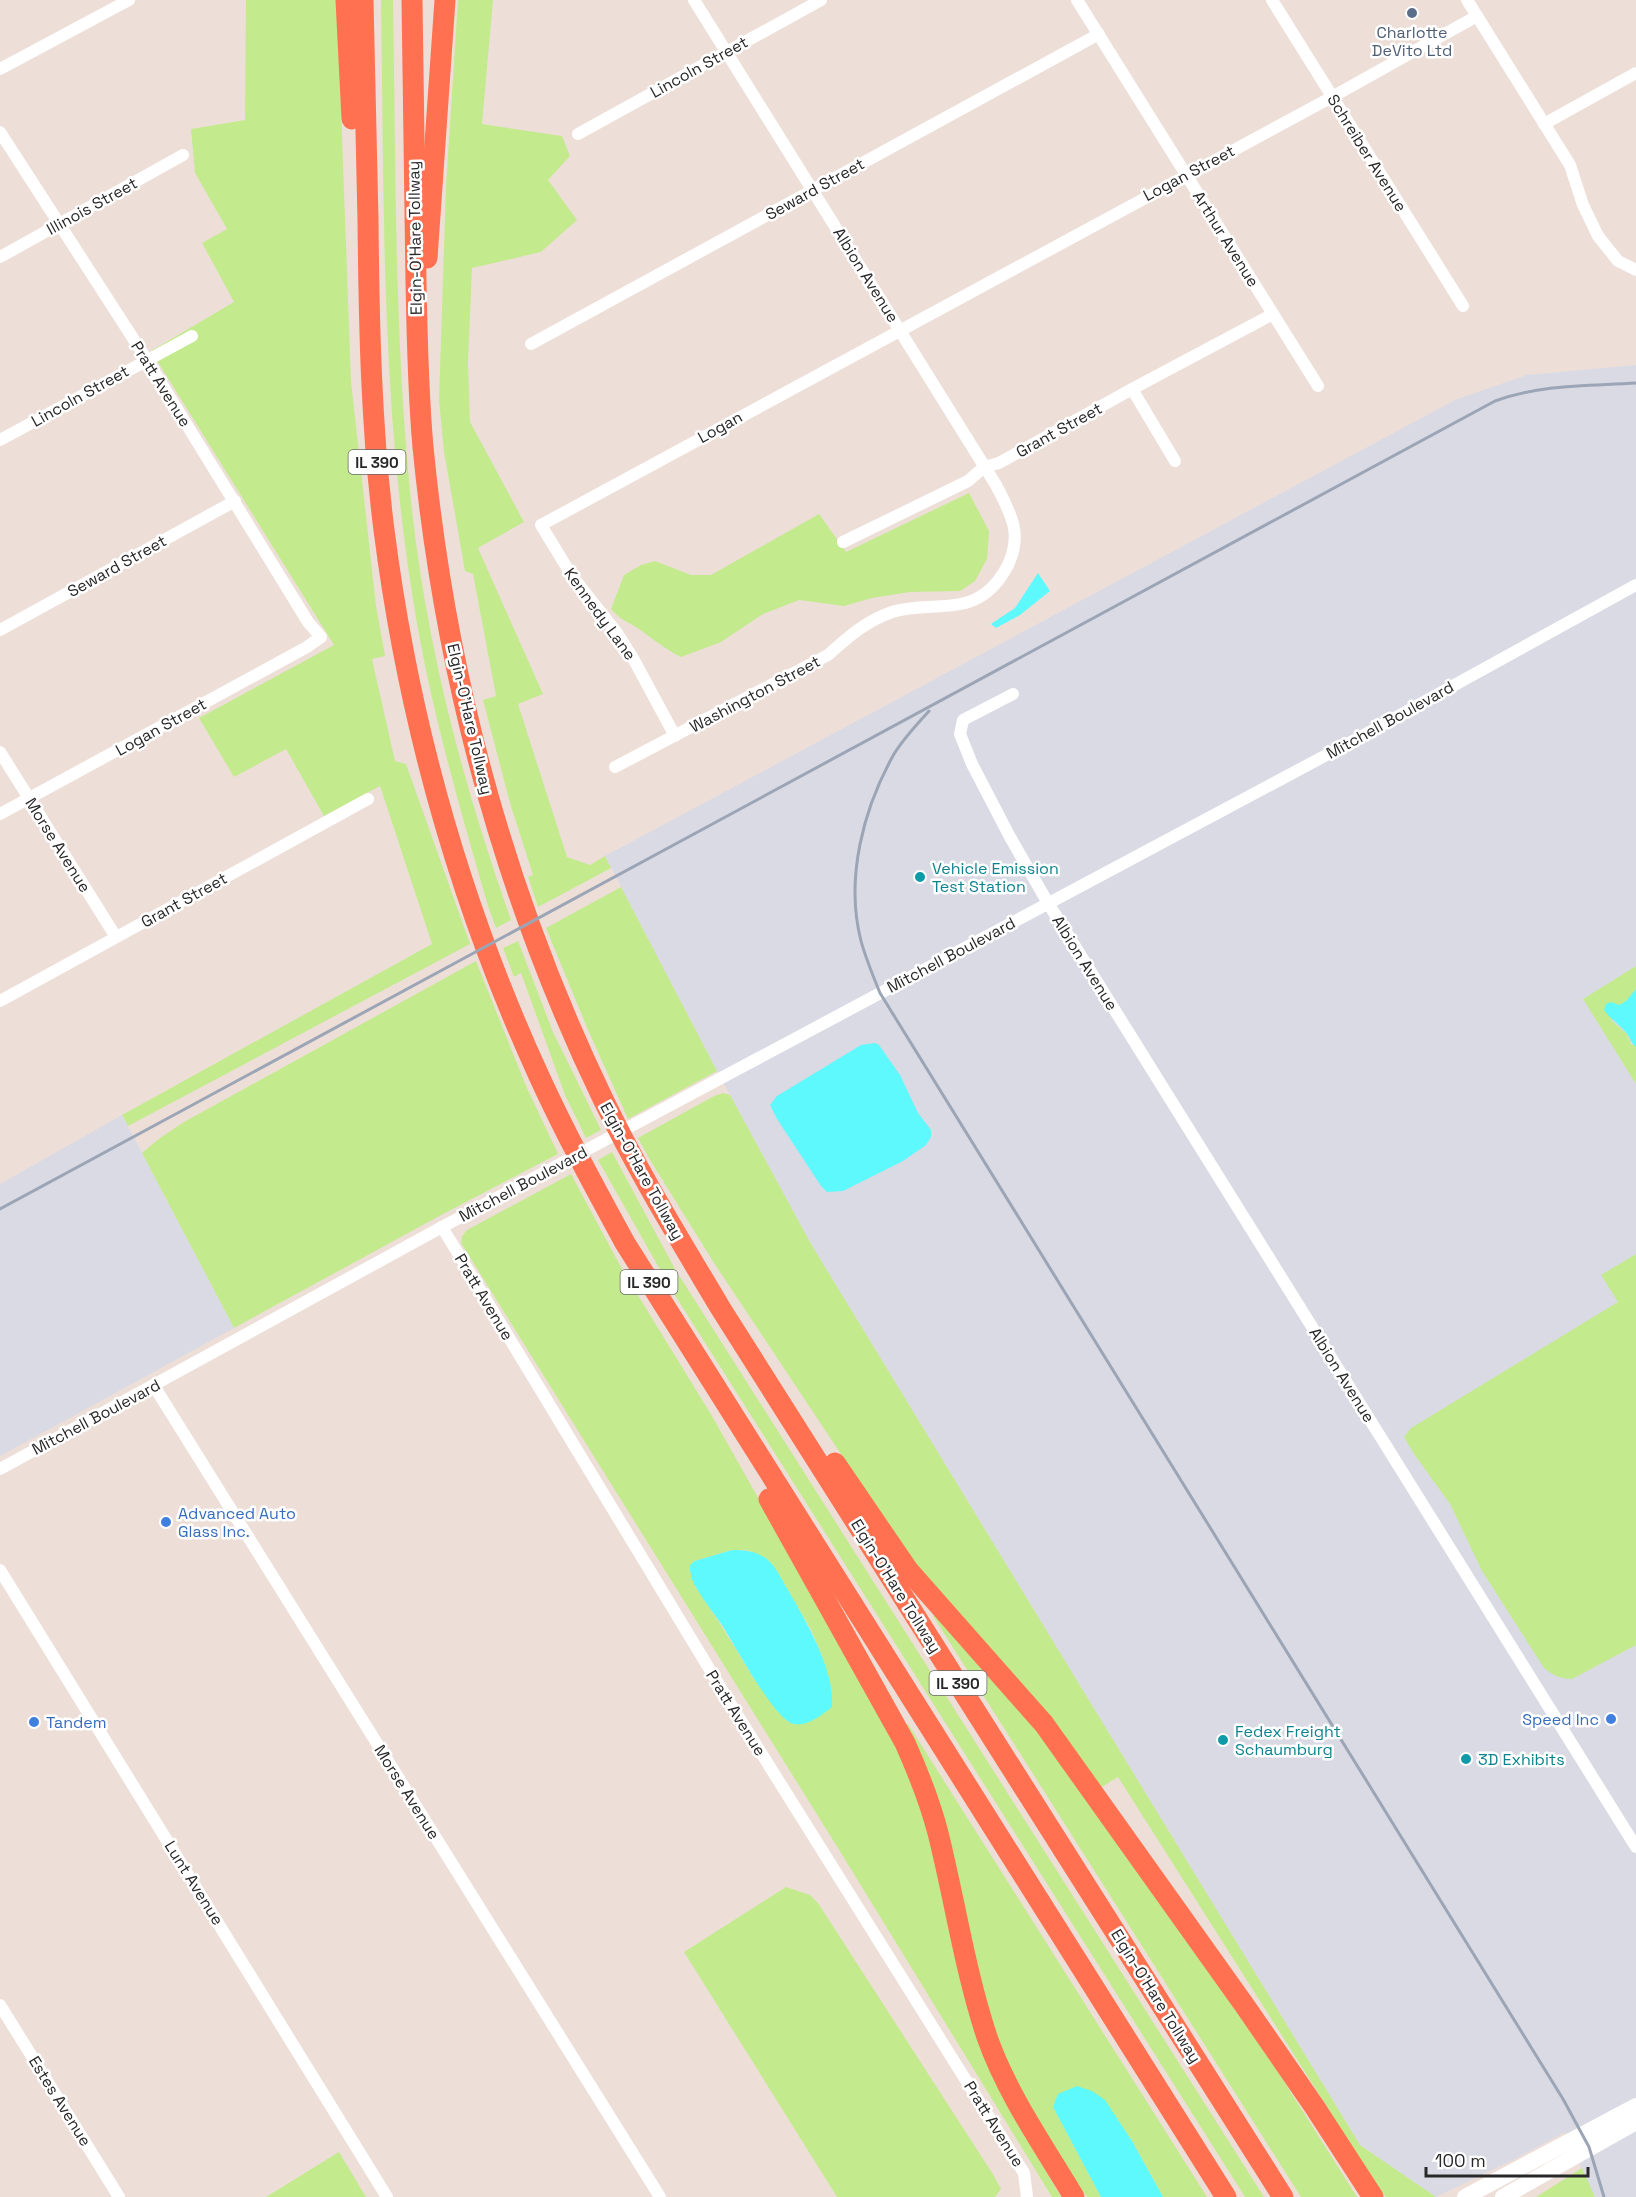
<svg xmlns="http://www.w3.org/2000/svg" width="1636" height="2197" font-family="'Space Grotesk',sans-serif">
<style>
.industrial{fill:#dadae4}
.green{fill:#c4ea8e;fill-rule:evenodd}
.water{fill:#5ef9fc}
.lines{fill:none;stroke-linecap:round;stroke-linejoin:round}
.street{stroke:#fff;stroke-width:12}
.secondary{stroke:#fff;stroke-width:16}
.highway{stroke:#ff7151;stroke-width:21}
.rail{stroke:#9ba5b5;stroke-width:3}
.service-dot{fill:#5c6f8a;stroke:#fff;stroke-width:2}
.culture-dot{fill:#0f9aa8;stroke:#fff;stroke-width:2}
.shop-dot{fill:#3f7fe0;stroke:#fff;stroke-width:2}
.labels{text-anchor:middle;dominant-baseline:central;stroke-width:5;stroke-linejoin:round;paint-order:stroke}
.shield{fill:#fff;stroke:#686868;stroke-width:1.5}
.shield-label{font-size:15px;font-weight:bold;fill:#282828}
.service-label{font-size:16px;fill:#4e5e75;stroke:#fff}
.street-label{font-size:16px;fill:#282828;stroke:#fff}
.culture-label{font-size:16px;fill:#0d838f;stroke:#fff;text-anchor:start}
.shop-label{font-size:16px;fill:#366cbe;stroke:#fff;text-anchor:start}
</style>
<rect width="100%" height="100%" fill="#eddfd8"/>
<g class="industrial">
<polygon points="1636,365 1636,2197 1595,2197 1565,2132 1519,2157 1436,2197 1360,2145 811,1244 717,1071 605,856 1455,400 1527,375"/>
<polygon points="122,1115 234,1328 0,1456 0,1184"/>
</g>
<g class="green">
<polygon points="246,0 337,0 351,381 376,606 385,656 372,659 395,761 406,764 470,944 128,1126 122,1115 432,944 380,786 324,816 286,749 234,777 199,718 334,645 151,351 234,302 202,243 227,229 195,173 191,129 245,120"/>
<path d="M381,0H393C396,167 394,335 411,501C426,645 463,785 511,920L496,928L488,906C458,802 428,699 412,593C381,397 384,198 381,0Z"/>
<polygon points="458,0 493,0 482,124 562,136 570,156 548,180 577,220 541,252 472,268 468,362 470,422 524,522 478,548 543,694 518,704 567,857 590,865 605,856 611,868 538,907 528,877 533,875 510,803 483,700 496,696 473,574 465,571 444,452 439,400 446,186"/>
<path d="M969,493L989,531L987,559L975,581L960,591L910,592L872,598L844,606L799,600L763,614L721,642L681,657C665,649 653,639 639,629C628,622 619,619 611,609L624,575L641,565L655,561L691,575H711L819,514L846,552Z"/>
<polygon points="621,887 717,1071 628,1119 588,1030 546,928"/>
<polygon points="518,941 553,1032 601,1130 586,1138 565,1095 521,973 514,977 503,948"/>
<polygon points="476,961 526,1086 558,1154 443,1214 234,1328 142,1153 160,1138 184,1122"/>
<polygon points="1636,966 1636,989 1626,1001 1619,1005 1611,1020 1627,1034 1631,1044 1636,1046 1636,1084 1583,999"/>
<polygon points="723,1093 730,1095 811,1244 1360,2145 1436,2197 1386,2197 1381,2192 1118,1777 1100,1788 926,1578 892,1531 714,1263 650,1160 638,1138 714,1096"/>
<polygon points="612,1152 675,1269 1264,2197 1245,2197 671,1289 598,1160"/>
<path d="M571,1174L623,1271L712,1416L888,1728L920,1800L1014,2117L1061,2197H1052L841,1853L461,1243L462,1236L467,1230ZM732,1550H745L756,1553L768,1560L778,1573L811,1630L822,1656L832,1699L788,1722L754,1679L721,1625L695,1586V1561Z"/>
<path d="M1636,1254V1645L1572,1679C1560,1679 1553,1675 1544,1668L1482,1571L1450,1504L1414,1454L1404,1437L1411,1428L1618,1302L1601,1275Z"/>
<polygon points="936,1614 1041,1735 1271,2061 1357,2197 1301,2197 933,1616"/>
<polygon points="908,1724 1207,2197 1163,2197 1132,2141 1105,2101 1053,2107 1101,2197 1087,2197 1069,2173 1026,2104 996,2039 905,1725"/>
<polygon points="786,1887 810,1895 818,1903 994,2176 1001,2189 995,2197 837,2197 684,1952"/>
<polygon points="339,2152 366,2197 266,2197"/>
<polygon points="1582,2168 1595,2197 1536,2197"/>
</g>
<g class="water">
<polygon points="1038,573 1050,591 1020,615 996,628 991,624 1015,608"/>
<path d="M1636,989V1047C1632,1044 1631,1040 1628,1035C1622,1026 1611,1020 1604,1010L1606,1004L1611,1002L1619,1005L1626,1001Z"/>
<polygon points="875,1043 879,1045 900,1075 918,1113 931,1130 931,1137 926,1145 903,1161 843,1191 827,1192 821,1186 777,1119 770,1105 777,1096 861,1045"/>
<path d="M732,1550C745,1550 756,1551 767,1559C776,1567 782,1580 788,1590C806,1621 835,1670 832,1707C822,1715 804,1729 791,1723C772,1715 734,1644 722,1625C713,1612 703,1600 696,1587C691,1579 690,1573 690,1565L695,1561Z"/>
<polygon points="1077,2086 1092,2091 1105,2100 1132,2141 1163,2197 1101,2197 1053,2107 1058,2094"/>
</g>
<g class="lines">
<g class="street">
<polyline points="1077,0 1318,386"/>
<polyline points="1272,0 1463,306"/>
<polyline points="1467,0 1570,165 1583,205 1598,236 1618,261 1636,270"/>
<polyline points="0,69 129,0"/>
<polyline points="1544,124 1636,73"/>
<polyline points="0,132 147,360 308,622 321,637 307,647 0,814"/>
<polyline points="578,134 821,0"/>
<polyline points="0,257 183,155"/>
<polyline points="531,344 1099,34"/>
<polyline points="1132,389 1175,461"/>
<polyline points="0,440 192,336"/>
<polyline points="843,542 968,481 984,467 999,463 1132,389 1273,314"/>
<polyline points="0,630 235,501"/>
<polyline points="1013,694 963,720 960,734 972,764 1010,837 1048,903 1636,1847"/>
<polyline points="675,736 634,660 617,633 572,576 541,525 1332,97 1477,16"/>
<polyline points="0,752 116,937"/>
<path d="M615,767L828,655C848,637 866,621 892,612C916,604 942,609 965,603C996,595 1019,558 1014,528C1011,512 1003,499 996,485L694,0"/>
<polyline points="0,1001 368,799"/>
<polyline points="442,1227 733,1708 1024,2173 1027,2197"/>
<polyline points="154,1386 660,2197"/>
<polyline points="0,1469 442,1227 1362,736 1636,585"/>
<polyline points="0,1570 387,2197"/>
<polyline points="0,2005 119,2197"/>
</g>
<g class="secondary">
<polyline points="1465,2197 1636,2106"/>
<polyline points="1503,2197 1636,2122"/>
</g>
<g class="highway">
<polyline points="346,0 352,119"/>
<path d="M363,0C365,73 366,147 368,220C369,324 371,427 384,530C408,718 460,904 539,1076C565,1133 595,1188 625,1243L1226,2197"/>
<path d="M412,0C413,94 414,188 416,282C417,337 418,392 423,447C445,673 504,894 603,1099C638,1172 680,1240 721,1309L1283,2197"/>
<polyline points="427,258 445,0"/>
<polyline points="835,1463 908,1570 1044,1724 1245,2006 1314,2106 1373,2197"/>
<path d="M769,1499L905,1743C918,1772 930,1802 938,1833C955,1901 965,1971 987,2037C1007,2094 1043,2145 1074,2197"/>
</g>
<g class="rail">
<path d="M929,711C917,724 903,739 894,754C863,809 845,879 861,941C866,959 873,976 880,993L1563,2099L1589,2147L1604,2197"/>
<path d="M0,1209L1495,401C1542,384 1587,386 1636,383"/>
</g>
</g>
<circle class="service-dot" cx="1412" cy="13" r="6"/>
<g class="culture-dot">
<circle cx="920" cy="877" r="6"/>
<circle cx="1223" cy="1740" r="6"/>
<circle cx="1466" cy="1759" r="6"/>
</g>
<g class="shop-dot">
<circle cx="166" cy="1522" r="6"/>
<circle cx="1611" cy="1719" r="6"/>
<circle cx="34" cy="1722" r="6"/>
</g>
<g class="labels">
<g class="shield">
<rect x="348.5" y="450" width="57" height="24" rx="4.5"/>
<rect x="620.5" y="1270" width="57" height="24" rx="4.5"/>
<rect x="929.5" y="1671" width="57" height="24" rx="4.5"/>
</g>
<g class="shield-label">
<text x="377" y="462">IL 390</text>
<text x="649" y="1282">IL 390</text>
<text x="958" y="1683">IL 390</text>
</g>
<g class="service-label">
<text x="1412" y="32">Charlotte<tspan x="1412" dy="18">DeVito Ltd</tspan></text>
</g>
<g class="street-label">
<text transform="translate(699 67) rotate(-29)">Lincoln Street</text>
<text transform="translate(1367 153) rotate(58)">Schreiber Avenue</text>
<text transform="translate(1189 173) rotate(-28)">Logan Street</text>
<text transform="translate(815 189) rotate(-29)">Seward Street</text>
<text transform="translate(92 206) rotate(-29)">Illinois Street</text>
<text transform="translate(415 238) rotate(-91)">Elgin-O'Hare Tollway</text>
<text transform="translate(1226 239) rotate(58)">Arthur Avenue</text>
<text transform="translate(866 275) rotate(58)">Albion Avenue</text>
<text transform="translate(161 384) rotate(58)">Pratt Avenue</text>
<text transform="translate(80 396) rotate(-29)">Lincoln Street</text>
<text transform="translate(720 427) rotate(-29)">Logan</text>
<text transform="translate(1059 430) rotate(-29)">Grant Street</text>
<text transform="translate(117 566) rotate(-29)">Seward Street</text>
<text transform="translate(600 614) rotate(54)">Kennedy Lane</text>
<text transform="translate(755 694) rotate(-28)">Washington Street</text>
<text transform="translate(470 719) rotate(77)">Elgin-O'Hare Tollway</text>
<text transform="translate(1390 720) rotate(-29)">Mitchell Boulevard</text>
<text transform="translate(161 727) rotate(-29)">Logan Street</text>
<text transform="translate(58 845) rotate(58)">Morse Avenue</text>
<text transform="translate(184 900) rotate(-29)">Grant Street</text>
<text transform="translate(951 955) rotate(-28)">Mitchell Boulevard</text>
<text transform="translate(1085 963) rotate(58)">Albion Avenue</text>
<text transform="translate(642 1171) rotate(61)">Elgin-O'Hare Tollway</text>
<text transform="translate(523 1184) rotate(-28)">Mitchell Boulevard</text>
<text transform="translate(484 1297) rotate(59)">Pratt Avenue</text>
<text transform="translate(1342 1375) rotate(58)">Albion Avenue</text>
<text transform="translate(96 1417) rotate(-28)">Mitchell Boulevard</text>
<text transform="translate(896 1586) rotate(58)">Elgin-O'Hare Tollway</text>
<text transform="translate(736 1713) rotate(58)">Pratt Avenue</text>
<text transform="translate(407 1792) rotate(58)">Morse Avenue</text>
<text transform="translate(194 1883) rotate(58)">Lunt Avenue</text>
<text transform="translate(1156 1996) rotate(58)">Elgin-O'Hare Tollway</text>
<text transform="translate(60 2101) rotate(58)">Estes Avenue</text>
<text transform="translate(994 2124) rotate(58)">Pratt Avenue</text>
</g>
<g class="culture-label">
<text x="932" y="868">Vehicle Emission<tspan x="932" dy="18">Test Station</tspan></text>
<text x="1235" y="1731">Fedex Freight<tspan x="1235" dy="18">Schaumburg</tspan></text>
<text x="1478" y="1759">3D Exhibits</text>
</g>
<g class="shop-label">
<text x="178" y="1513">Advanced Auto<tspan x="178" dy="18">Glass Inc.</tspan></text>
<text x="1599" y="1719" text-anchor="end">Speed Inc</text>
<text x="46" y="1722">Tandem</text>
</g>
</g>
<path d="M1426 2167v9h162v-9" fill="none" stroke="#282828" stroke-width="3"/>
<text x="1435" y="2167" font-size="18" fill="#282828" stroke="#ffffff" stroke-width="4.5" paint-order="stroke">100 m</text>
</svg>
